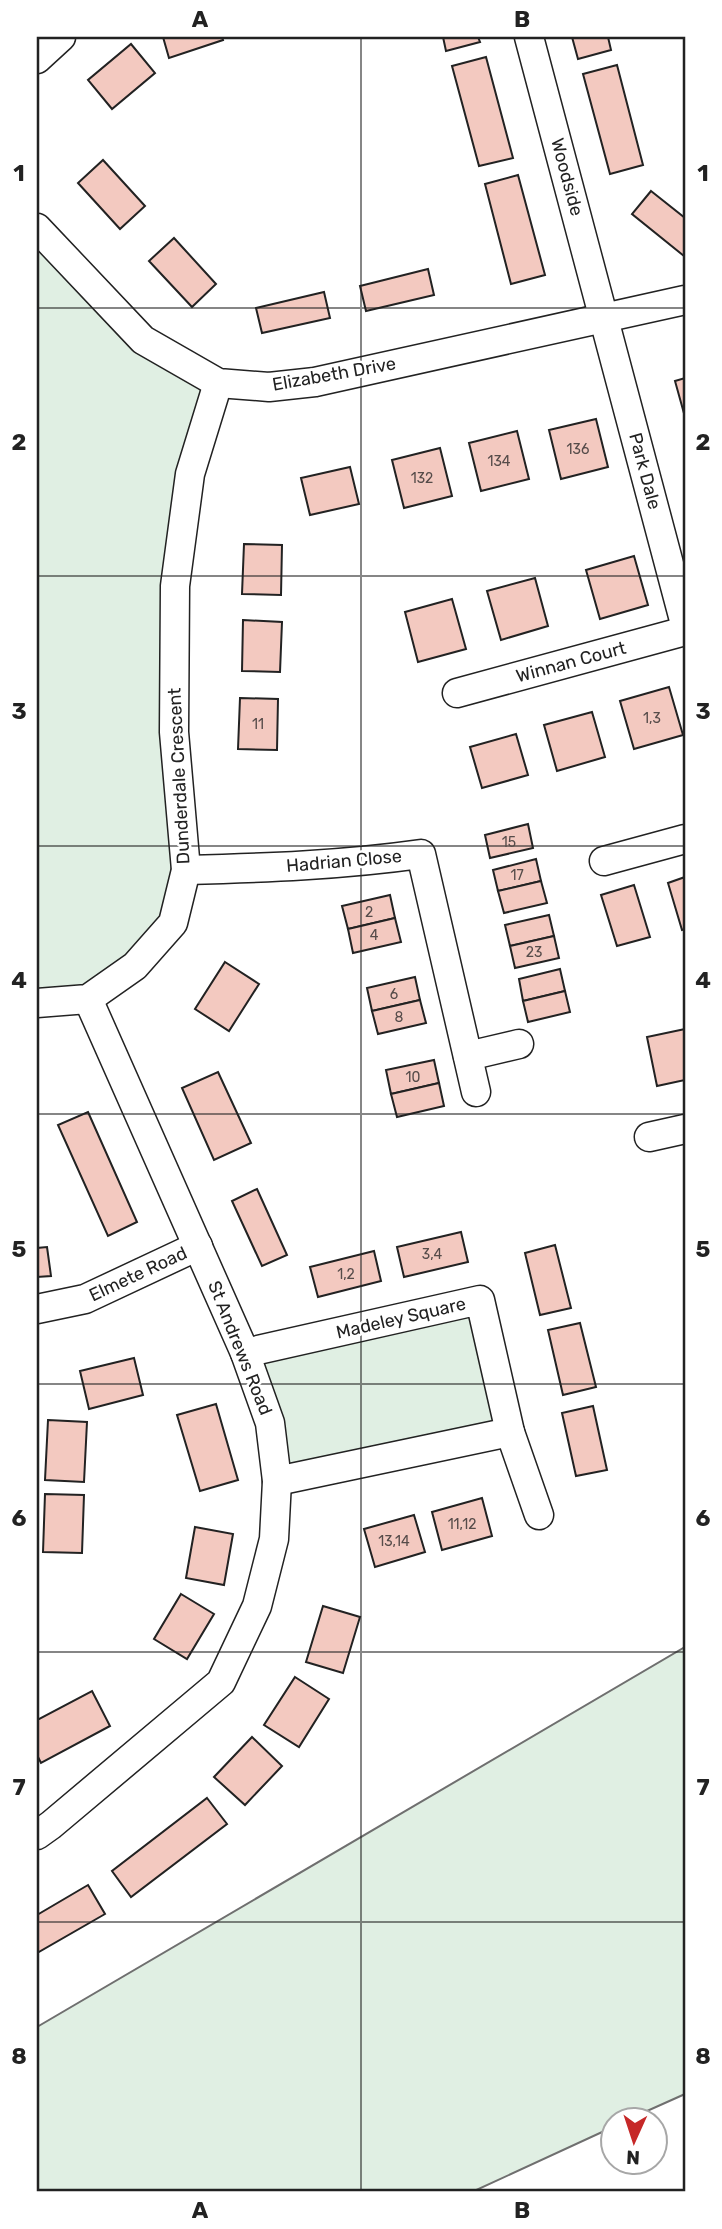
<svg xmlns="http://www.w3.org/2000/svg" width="722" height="2229" font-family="Rubik,sans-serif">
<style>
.green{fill:#e0efe3;stroke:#6f6f6f;stroke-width:2}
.building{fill:#f3c9c0;stroke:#222;stroke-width:2}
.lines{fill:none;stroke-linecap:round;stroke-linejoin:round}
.minor-casing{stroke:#222;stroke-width:31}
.minor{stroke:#fff;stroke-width:28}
.grid{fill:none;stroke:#222;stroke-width:2;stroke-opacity:0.55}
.labels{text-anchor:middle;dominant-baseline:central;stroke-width:5;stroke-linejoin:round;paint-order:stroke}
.number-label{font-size:14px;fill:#564c4a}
.street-label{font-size:18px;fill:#222;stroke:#fff}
.neatline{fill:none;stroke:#222;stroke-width:2.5}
.grid-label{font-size:23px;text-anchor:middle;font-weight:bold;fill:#222}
</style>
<rect width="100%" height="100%" fill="#fff"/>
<g class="green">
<polygon points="37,228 143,340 218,383 190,474 186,870 135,966 37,1003"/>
<polygon points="480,1300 510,1432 277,1481 245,1353"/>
<polygon points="685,1647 685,2094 627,2120 614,2120 613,2127 472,2192 37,2192 37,2027"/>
</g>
<g class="building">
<polygon points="163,37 222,37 223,40 169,58"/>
<polygon points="443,37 478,37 480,42 446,51"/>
<polygon points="572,37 608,37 611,50 578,59"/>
<polygon points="131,44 155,73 112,109 88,80"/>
<polygon points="486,57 513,158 479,166 452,66"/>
<polygon points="617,65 643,165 610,174 583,74"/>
<polygon points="103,160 145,206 120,229 78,183"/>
<polygon points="518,175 545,275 511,284 485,184"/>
<polygon points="651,191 685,218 684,256 632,214"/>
<polygon points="174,238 216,284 192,307 149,261"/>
<polygon points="428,269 434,295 366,311 360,286"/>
<polygon points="324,292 330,318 262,333 256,308"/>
<polygon points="685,378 685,417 675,381"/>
<polygon points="596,419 608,467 561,479 549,430"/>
<polygon points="517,431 529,479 481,491 469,443"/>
<polygon points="440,448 452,496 404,508 392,460"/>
<polygon points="350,467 359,504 310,515 301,478"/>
<polygon points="244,544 282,545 281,595 242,594"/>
<polygon points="634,556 648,605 600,619 586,570"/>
<polygon points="535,578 548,626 501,640 487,591"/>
<polygon points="452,599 466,649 418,662 405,612"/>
<polygon points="243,620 282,622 280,672 242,671"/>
<polygon points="669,687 683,735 634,749 620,701"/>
<polygon points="240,698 278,699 277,750 238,749"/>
<polygon points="592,712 605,757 557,771 544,725"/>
<polygon points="516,734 528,775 482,788 470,747"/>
<polygon points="528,824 533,848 490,858 485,835"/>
<polygon points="536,859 541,881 498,891 493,870"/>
<polygon points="685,877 685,929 682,930 668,883"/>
<polygon points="541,881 547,903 504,913 498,891"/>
<polygon points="634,885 650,937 617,946 601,895"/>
<polygon points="390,895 395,918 348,929 342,906"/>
<polygon points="549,915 554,936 510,946 505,925"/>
<polygon points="395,918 401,942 353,953 348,929"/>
<polygon points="554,936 559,958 515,968 510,946"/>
<polygon points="225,962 259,984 229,1031 195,1009"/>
<polygon points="560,969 565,991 523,1001 519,979"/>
<polygon points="415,977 420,1000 372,1011 367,988"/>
<polygon points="565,991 570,1012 528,1022 523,1001"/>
<polygon points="420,1000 426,1023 378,1034 372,1011"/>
<polygon points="685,1029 685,1080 657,1086 647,1037"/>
<polygon points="434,1060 439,1083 391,1094 386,1070"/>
<polygon points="218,1072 251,1143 214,1160 182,1088"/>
<polygon points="439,1083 444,1106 397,1117 391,1094"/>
<polygon points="88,1112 137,1222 108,1236 58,1125"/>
<polygon points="257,1189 287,1255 262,1266 232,1201"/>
<polygon points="461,1232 468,1262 404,1277 397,1247"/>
<polygon points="555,1245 571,1308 540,1315 525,1253"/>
<polygon points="47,1247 51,1276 37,1277 37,1248"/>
<polygon points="374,1251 381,1281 318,1297 310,1267"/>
<polygon points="580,1323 596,1387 563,1395 548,1330"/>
<polygon points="134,1358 143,1395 89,1409 80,1371"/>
<polygon points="216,1404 238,1480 200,1491 177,1415"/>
<polygon points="593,1406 607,1470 576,1476 562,1413"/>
<polygon points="48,1420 87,1422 84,1482 45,1480"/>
<polygon points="45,1494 84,1495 82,1553 43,1552"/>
<polygon points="482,1498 492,1536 442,1550 432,1512"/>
<polygon points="414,1515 425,1552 375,1567 364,1529"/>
<polygon points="195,1527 233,1534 224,1585 186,1578"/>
<polygon points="181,1594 214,1614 187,1659 154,1639"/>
<polygon points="323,1606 360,1617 343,1673 306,1662"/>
<polygon points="295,1677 329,1699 299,1747 264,1725"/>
<polygon points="92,1691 110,1726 41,1763 37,1755 37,1720"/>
<polygon points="252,1737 282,1766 245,1805 214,1777"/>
<polygon points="207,1798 227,1824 131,1897 112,1871"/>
<polygon points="88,1885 105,1914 37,1953 37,1915"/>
</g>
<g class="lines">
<defs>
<g id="minor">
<polyline points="529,37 685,624"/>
<polyline points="37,59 61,37"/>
<polyline points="37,228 143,340 218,383 269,387 315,382 685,300"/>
<polyline points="457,693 685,631"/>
<polyline points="604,861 685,839"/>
<path d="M186,870C265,868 343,865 421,854L476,1092"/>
<polyline points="37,1003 88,999 135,966 173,923 186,870 174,732 175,586 190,474 218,383"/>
<polyline points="468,1056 519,1044"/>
<polyline points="649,1137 685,1129"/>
<polyline points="37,1309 85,1299 198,1246"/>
<polyline points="245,1353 480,1300 510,1432 277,1481"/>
<polyline points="510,1432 539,1515"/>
<polyline points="37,1835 51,1825 221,1682 257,1606 274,1539 277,1481 270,1423 245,1353 88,999"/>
</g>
</defs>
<use href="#minor" class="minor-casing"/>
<use href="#minor" class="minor"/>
</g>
<path class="grid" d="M361,37V2192M37,308H685M37,576H685M37,846H685M37,1114H685M37,1384H685M37,1652H685M37,1922H685"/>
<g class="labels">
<g class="number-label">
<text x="578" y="449">136</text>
<text x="499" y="461">134</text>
<text x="422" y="478">132</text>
<text x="652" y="718">1,3</text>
<text x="258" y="724">11</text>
<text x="509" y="842">15</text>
<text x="517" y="875">17</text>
<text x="369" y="912">2</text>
<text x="374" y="935">4</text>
<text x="534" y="952">23</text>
<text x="394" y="994">6</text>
<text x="399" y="1017">8</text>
<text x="413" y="1077">10</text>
<text x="432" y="1254">3,4</text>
<text x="346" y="1274">1,2</text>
<text x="462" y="1524">11,12</text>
<text x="394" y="1541">13,14</text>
</g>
<g class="street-label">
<text transform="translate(567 177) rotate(75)">Woodside</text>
<text transform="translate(334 374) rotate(-10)">Elizabeth Drive</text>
<text transform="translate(645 471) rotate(75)">Park Dale</text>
<text transform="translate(571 662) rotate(-15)">Winnan Court</text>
<text transform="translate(179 776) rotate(-93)">Dunderdale Crescent</text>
<text transform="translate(344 861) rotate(-5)">Hadrian Close</text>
<text transform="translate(138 1274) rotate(-25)">Elmete Road</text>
<text transform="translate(401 1318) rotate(-13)">Madeley Square</text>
<text transform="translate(240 1348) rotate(68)">St Andrews Road</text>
</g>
</g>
<rect width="722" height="2229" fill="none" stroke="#ffffff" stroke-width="77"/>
<g transform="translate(634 2141) rotate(183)"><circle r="33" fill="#ffffff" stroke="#a7a7a7" stroke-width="2"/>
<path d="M0-5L12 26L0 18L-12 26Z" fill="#c62828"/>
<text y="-10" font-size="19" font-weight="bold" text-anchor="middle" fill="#222222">N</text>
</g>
<rect x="38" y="38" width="646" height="2152" class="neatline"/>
<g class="grid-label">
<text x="200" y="27">A</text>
<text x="522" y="27">B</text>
<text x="19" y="181">1</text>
<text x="703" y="181">1</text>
<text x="19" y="450">2</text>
<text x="703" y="450">2</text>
<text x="19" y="719">3</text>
<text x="703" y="719">3</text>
<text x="19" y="988">4</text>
<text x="703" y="988">4</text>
<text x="19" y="1257">5</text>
<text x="703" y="1257">5</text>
<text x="19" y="1526">6</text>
<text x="703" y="1526">6</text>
<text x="19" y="1795">7</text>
<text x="703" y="1795">7</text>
<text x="19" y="2064">8</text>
<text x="703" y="2064">8</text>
<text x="200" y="2218">A</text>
<text x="522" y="2218">B</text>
</g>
</svg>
